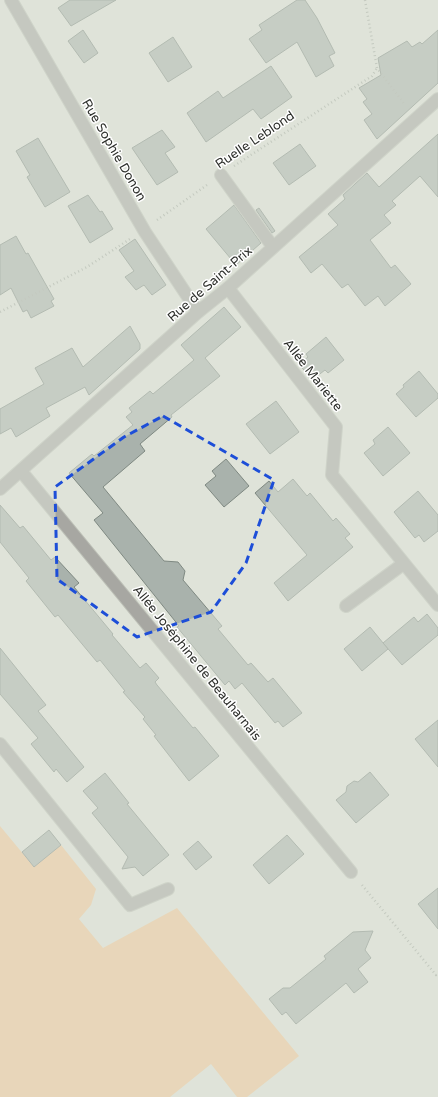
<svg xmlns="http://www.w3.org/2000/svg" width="438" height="1097" font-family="'Varela Round',sans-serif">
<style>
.green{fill:#f4c694}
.building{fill:#a9b2ac;stroke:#7f8982}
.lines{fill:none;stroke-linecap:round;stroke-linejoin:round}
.service-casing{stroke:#bcbfb6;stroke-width:14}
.minor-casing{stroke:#bcbfb6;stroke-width:14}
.path{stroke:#a5a9a1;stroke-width:2.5;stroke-dasharray:1 3;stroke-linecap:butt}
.service{stroke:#a7a7a2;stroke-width:12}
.minor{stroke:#a7a7a2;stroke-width:12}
.marked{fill:none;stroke:#1d4ed8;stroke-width:3;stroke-dasharray:8 5;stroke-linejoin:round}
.labels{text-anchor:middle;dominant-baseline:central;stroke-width:3;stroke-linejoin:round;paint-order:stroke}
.street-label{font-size:13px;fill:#2e302c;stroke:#fff}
</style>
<rect width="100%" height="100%" fill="#dfe3d9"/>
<polygon class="green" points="0,826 34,867 61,845 96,889 91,905 79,919 103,948 177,908 299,1056 247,1097 237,1097 211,1064 170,1097 0,1097"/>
<g class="building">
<polygon points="70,0 116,0 71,26 58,8"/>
<polygon points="297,0 305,0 317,18 335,53 329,56 334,66 316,77 297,42 266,63 249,39 262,30 259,25"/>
<polygon points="83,30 98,53 84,63 68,41"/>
<polygon points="438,30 438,83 377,139 364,120 372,114 363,102 367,99 359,88 381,75 378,58 407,41 412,47 420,42 422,44"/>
<polygon points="173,37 192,67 168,82 149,53"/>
<polygon points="271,66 292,97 261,119 253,109 206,142 187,113 218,91 223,98"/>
<polygon points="162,130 175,147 165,153 178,172 157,185 132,148"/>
<polygon points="438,134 438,197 420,176 392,201 396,205 384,215 391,223 370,240 391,268 395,265 411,284 385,306 378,296 365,306 348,284 342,288 322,264 311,273 299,257 338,225 328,214 345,199 343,195 367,173 379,187"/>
<polygon points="38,138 70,192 45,207 27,177 30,175 16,151"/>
<polygon points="300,144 316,166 289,185 273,163"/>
<polygon points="88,195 100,212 102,211 113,229 90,243 68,206"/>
<polygon points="234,205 261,243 236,265 206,229"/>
<polygon points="259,208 275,231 272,233 256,210"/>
<polygon points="16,236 26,254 28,253 54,299 51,301 54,306 31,318 27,310 23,312 11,288 0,295 0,245"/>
<polygon points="135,239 166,285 152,295 144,285 136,290 125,277 134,271 119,250"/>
<polygon points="224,307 241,327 205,358 220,376 171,415 172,417 140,444 145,451 103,487 164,561 178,562 185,571 183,580 222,626 218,629 248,665 251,663 268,682 273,678 302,713 283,727 278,721 275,723 242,683 235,689 229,681 225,685 177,627 179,626 94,520 103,513 69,473 92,454 94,456 133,425 126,417 132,412 129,408 150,391 153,394 194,360 181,345"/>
<polygon points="130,326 140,344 140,349 89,395 85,387 46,408 50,416 16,437 11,428 0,434 0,409 44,384 35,368 72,348 83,367"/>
<polygon points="326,337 344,360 328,373 325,370 312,380 299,364 308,357 306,354"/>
<polygon points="419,371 438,394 438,398 416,417 396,394 404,387 403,385"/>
<polygon points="276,401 299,432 270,454 246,424"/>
<polygon points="388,427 410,453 383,476 364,453 375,444 373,440"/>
<polygon points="226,459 249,486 224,507 205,485 216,476 212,471"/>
<polygon points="293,479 307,496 310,493 333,521 336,518 350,534 345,538 353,547 288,601 274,583 307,555 255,493 269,481 278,492"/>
<polygon points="418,491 438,515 438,531 424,542 419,535 415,538 394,512"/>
<polygon points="0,505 20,528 23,526 51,560 55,557 79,583 74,587 113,634 112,635 140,668 146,663 159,678 155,682 157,685 193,728 195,727 219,756 189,781 154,736 156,735 143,719 145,717 123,692 125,691 100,660 97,662 58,615 55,617 26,581 29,578 0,542"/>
<polygon points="427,614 438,628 438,635 402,665 383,643 414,617 418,622"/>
<polygon points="370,627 388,649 362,671 344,649"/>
<polygon points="0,648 46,705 38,711 84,767 67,782 56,769 54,772 31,744 38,738 0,694"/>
<polygon points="438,720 438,767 415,739"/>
<polygon points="370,772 389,795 356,823 336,800 346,792 347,786 354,781 358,782"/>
<polygon points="105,773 129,803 127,804 169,855 143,876 135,867 122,869 128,857 92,813 98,808 83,791"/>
<polygon points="49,830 61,845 34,867 22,852"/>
<polygon points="287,835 304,854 269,884 253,865"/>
<polygon points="198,841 212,857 196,870 183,854"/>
<polygon points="438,888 438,929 418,904"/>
<polygon points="373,931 365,950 371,958 358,969 368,982 354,993 346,983 296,1024 286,1012 282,1015 269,999 283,988 290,988 326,959 324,956 353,932"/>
</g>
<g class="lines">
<defs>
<polyline id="service" points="221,175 273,247"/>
<g id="minor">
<polyline points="11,0 145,232 198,312"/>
<polyline points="228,288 336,427 332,475 438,605"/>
<polyline points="21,471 351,872"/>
<polyline points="0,489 198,312 228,288 438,99"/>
<polyline points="346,606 403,564"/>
<polyline points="0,744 130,905 168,889"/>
</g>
</defs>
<use href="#service" class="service-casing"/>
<use href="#minor" class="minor-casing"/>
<g class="path">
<polyline points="365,0 377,68 405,105"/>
<polyline points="234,166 372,76 377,68"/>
<polyline points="157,220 207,185"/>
<polyline points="0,312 87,267 130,239"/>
<polyline points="362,885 436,975 438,973"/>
</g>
<use href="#service" class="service"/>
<use href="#minor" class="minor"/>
</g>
<path d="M0 0H438V1097H0ZM163,416L274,480L246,563L211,612L137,637L57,579L55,487L124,437Z" fill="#dfe3d9" fill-opacity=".55" fill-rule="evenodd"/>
<path class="marked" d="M163,416L274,480L246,563L211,612L137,637L57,579L55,487L124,437Z"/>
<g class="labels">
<g class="street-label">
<text transform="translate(255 140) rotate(-34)">Ruelle Leblond</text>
<text transform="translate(114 150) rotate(60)">Rue Sophie Donon</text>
<text transform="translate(210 284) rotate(-41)">Rue de Saint-Prix</text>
<text transform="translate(313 375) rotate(52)">Allée Mariette</text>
<text transform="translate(197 663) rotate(51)">Allée Joséphine de Beauharnais</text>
</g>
</g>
</svg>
